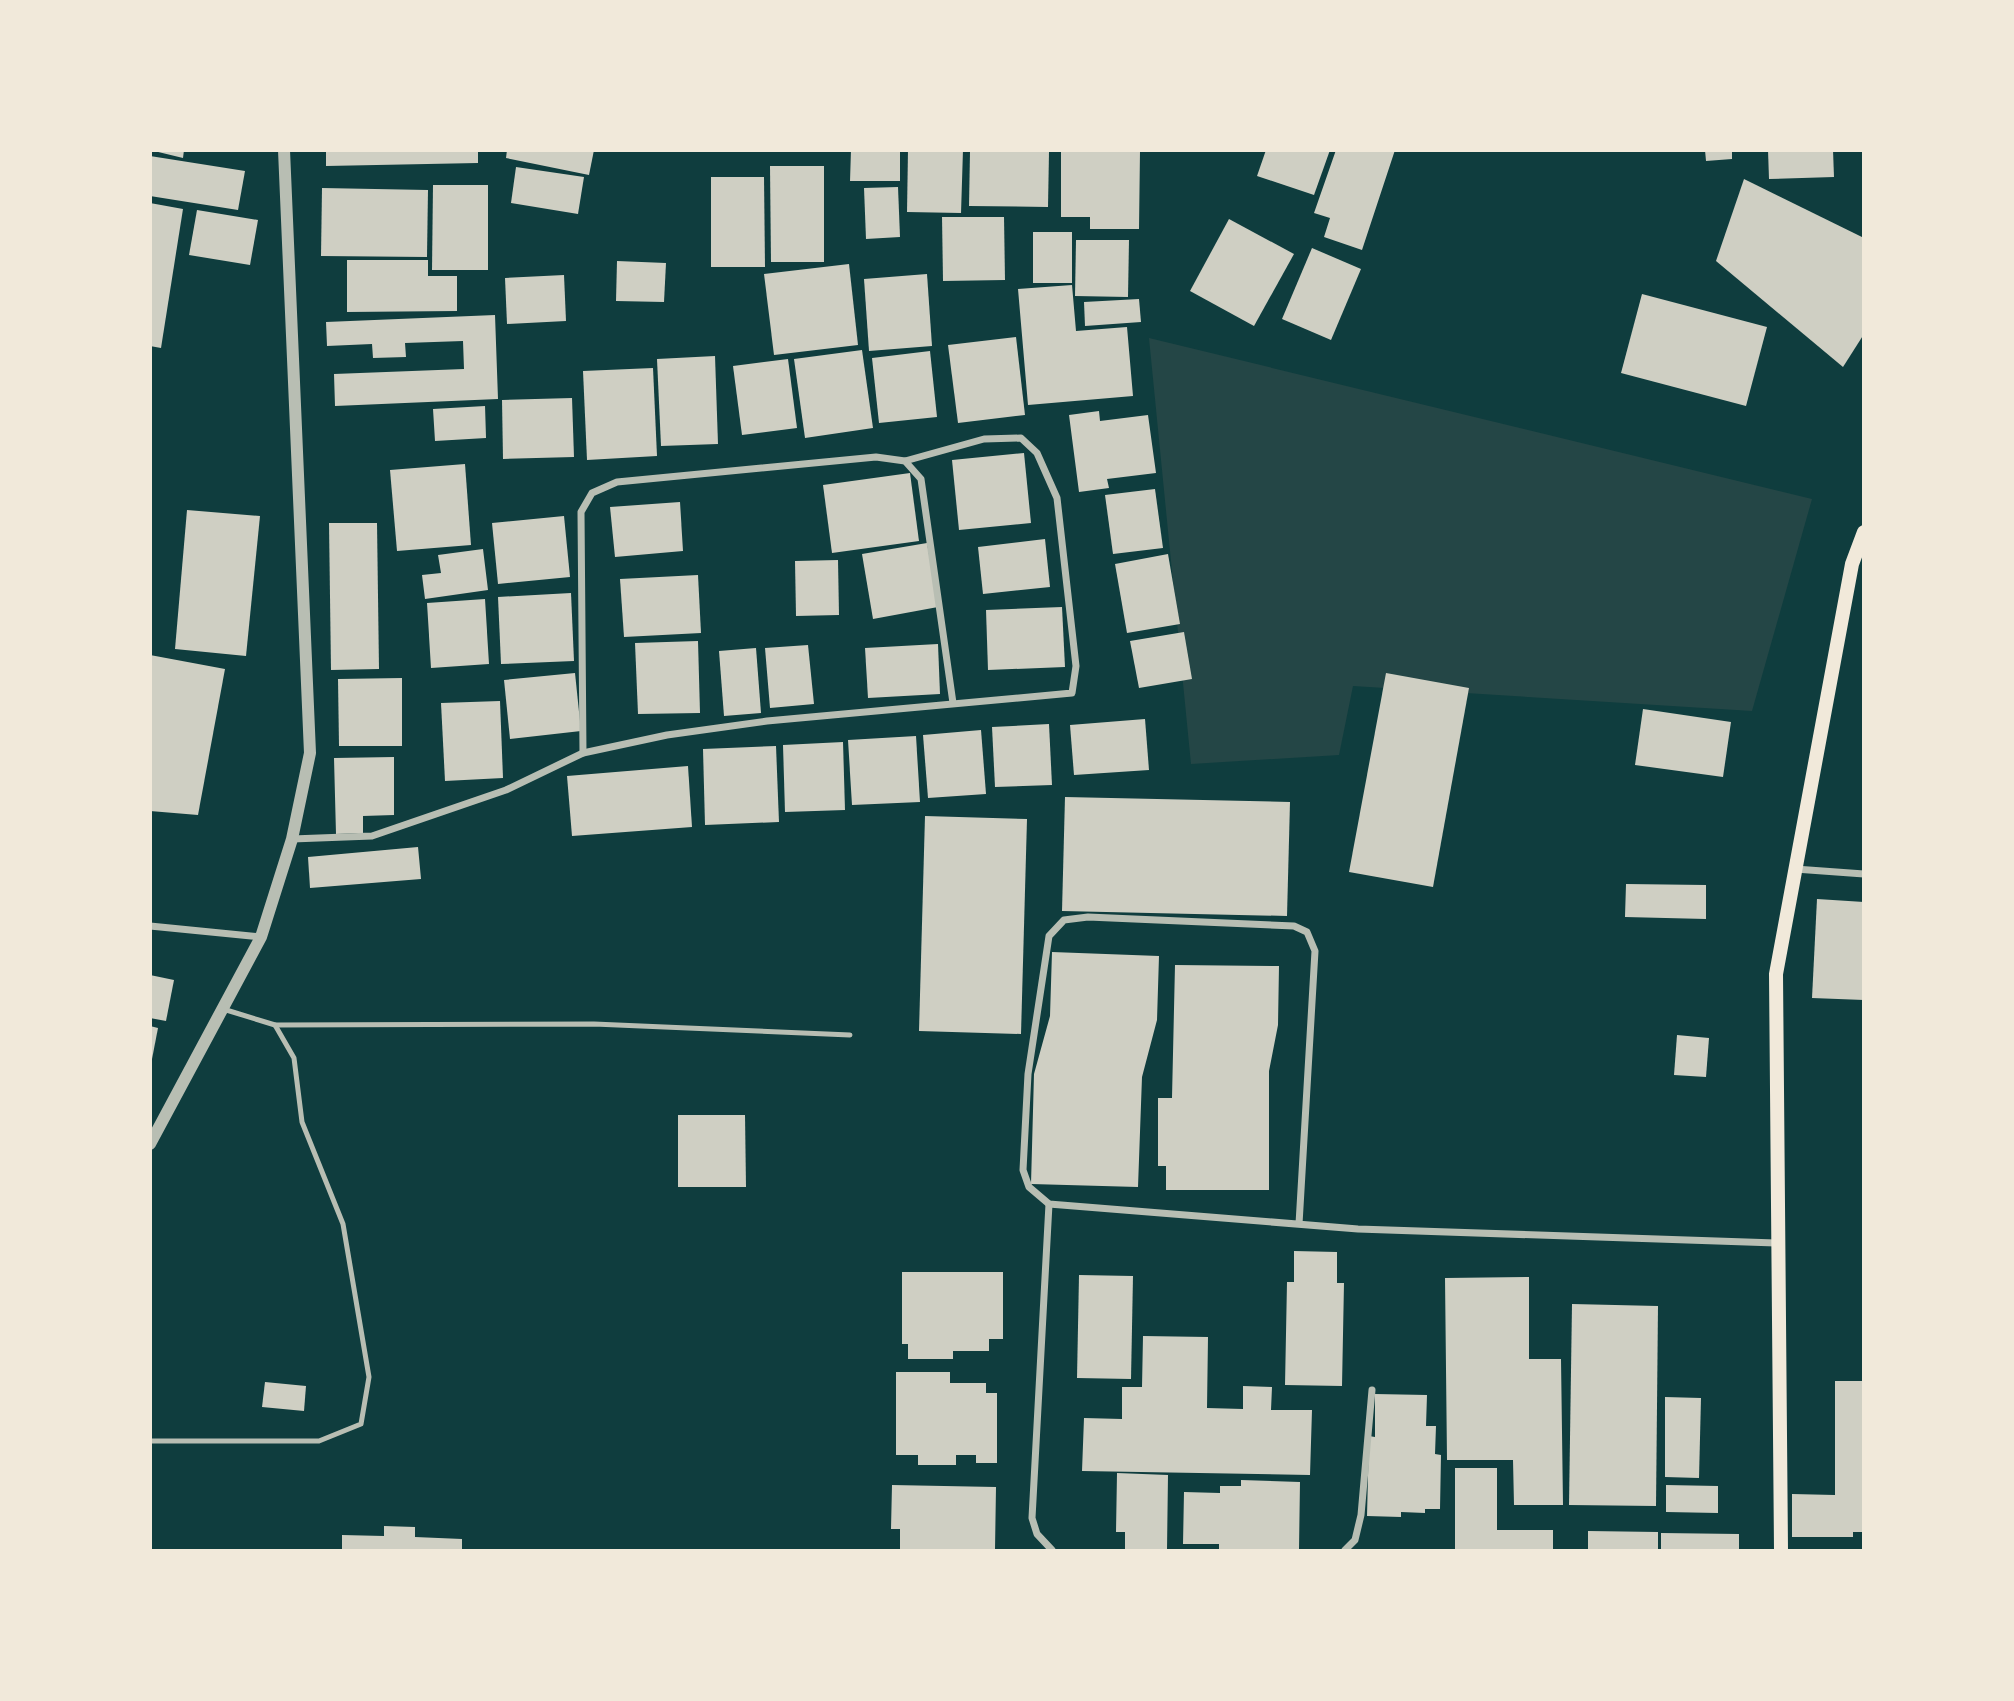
<svg xmlns="http://www.w3.org/2000/svg" width="2014" height="1701" font-family="Manrope,sans-serif">
<style>
.green{fill:#244646}
.building{fill:#cfcfc3}
.lines{fill:none;stroke-linecap:round;stroke-linejoin:round}
.service{stroke:#b8beb3;stroke-width:5}
.minor{stroke:#b8beb3;stroke-width:7}
.tertiary{stroke:#b8beb3;stroke-width:12}
.secondary{stroke:#f1e9da;stroke-width:14}
</style>
<rect width="100%" height="100%" fill="#0f3d3e"/>
<polygon class="green" points="1149,338 1812,499 1752,711 1353,686 1339,755 1191,764"/>
<g class="building">
<polygon points="150,150 184,150 183,158"/>
<polygon points="326,150 478,150 478,163 326,166"/>
<polygon points="507,150 594,150 589,175 506,158"/>
<polygon points="851,150 900,150 900,181 850,181"/>
<polygon points="908,150 963,150 961,213 907,212"/>
<polygon points="1061,150 1140,151 1139,229 1090,229 1090,217 1061,217"/>
<polygon points="1266,150 1330,150 1314,195 1257,176"/>
<polygon points="1336,150 1395,150 1362,250 1324,237 1330,218 1314,213"/>
<polygon points="1705,150 1732,150 1732,159 1706,161"/>
<polygon points="1768,150 1833,150 1834,177 1769,179"/>
<polygon points="970,152 1049,152 1048,207 969,206"/>
<polygon points="150,156 245,171 238,210 150,196"/>
<polygon points="770,166 824,166 824,262 771,262"/>
<polygon points="516,167 584,177 578,214 511,203"/>
<polygon points="711,177 764,177 765,267 711,267"/>
<polygon points="1744,179 1864,238 1864,334 1843,367 1716,261"/>
<polygon points="433,185 488,185 488,270 432,270"/>
<polygon points="898,187 900,237 866,239 864,188"/>
<polygon points="322,188 428,190 427,257 321,256"/>
<polygon points="150,203 183,209 161,348 150,346"/>
<polygon points="197,210 258,220 250,265 189,255"/>
<polygon points="942,217 1004,217 1005,280 943,281"/>
<polygon points="1229,219 1294,254 1254,326 1190,291"/>
<rect x="1033" y="232" width="39" height="51"/>
<polygon points="1076,240 1129,240 1128,297 1075,296"/>
<polygon points="1312,248 1361,269 1331,340 1282,319"/>
<polygon points="347,260 428,260 428,276 457,276 457,311 347,312"/>
<polygon points="617,261 666,263 664,302 616,301"/>
<polygon points="849,264 858,345 774,355 764,274"/>
<polygon points="927,274 932,346 869,351 864,279"/>
<polygon points="564,275 566,321 507,324 505,278"/>
<polygon points="1072,285 1076,331 1127,327 1133,396 1028,405 1018,289"/>
<polygon points="1642,294 1767,327 1746,406 1621,373"/>
<polygon points="1139,299 1141,322 1085,326 1084,302"/>
<polygon points="495,315 498,399 335,406 334,374 464,369 463,341 405,343 406,357 373,358 372,344 327,346 326,322"/>
<polygon points="1016,337 1025,415 958,423 948,345"/>
<polygon points="862,350 873,428 805,438 794,359"/>
<polygon points="930,351 937,417 879,423 872,358"/>
<polygon points="715,356 718,444 661,446 657,359"/>
<polygon points="788,359 797,428 742,435 733,366"/>
<polygon points="653,368 657,456 587,460 583,371"/>
<polygon points="572,398 574,457 503,459 502,400"/>
<polygon points="485,406 486,438 435,441 433,409"/>
<polygon points="1099,411 1100,421 1148,415 1156,473 1107,479 1109,488 1079,492 1069,415"/>
<polygon points="1024,453 1031,523 959,530 952,460"/>
<polygon points="465,464 471,545 397,551 390,470"/>
<polygon points="910,473 919,541 832,553 823,485"/>
<polygon points="1155,489 1163,548 1113,554 1105,495"/>
<polygon points="680,502 683,551 615,557 610,507"/>
<polygon points="187,510 260,516 246,656 175,649"/>
<polygon points="564,516 570,577 498,584 492,523"/>
<polygon points="329,523 377,523 379,669 331,670"/>
<polygon points="1045,539 1050,587 983,594 978,547"/>
<polygon points="927,543 938,607 873,619 862,554"/>
<polygon points="483,549 488,590 425,599 422,575 441,573 438,555"/>
<polygon points="1168,554 1180,624 1127,633 1115,564"/>
<polygon points="838,560 839,615 796,616 795,561"/>
<polygon points="698,575 701,633 624,637 620,579"/>
<polygon points="571,593 574,661 501,664 498,597"/>
<polygon points="485,599 489,664 431,668 427,603"/>
<polygon points="1062,607 1065,667 988,670 986,610"/>
<polygon points="1184,632 1192,679 1139,688 1130,641"/>
<polygon points="698,641 700,713 638,714 635,643"/>
<polygon points="938,644 940,694 868,698 865,648"/>
<polygon points="808,645 814,704 770,708 765,648"/>
<polygon points="756,648 761,713 724,716 719,651"/>
<polygon points="150,655 225,669 198,815 150,811"/>
<polygon points="575,673 581,731 510,739 504,680"/>
<polygon points="1386,673 1469,688 1433,887 1349,872"/>
<polygon points="402,678 402,746 339,746 338,679"/>
<polygon points="500,701 503,778 445,781 441,703"/>
<polygon points="1643,709 1731,722 1723,777 1635,765"/>
<polygon points="1145,719 1149,770 1074,775 1070,725"/>
<polygon points="1049,724 1052,785 995,787 992,727"/>
<polygon points="981,730 986,794 928,798 923,735"/>
<polygon points="916,736 920,802 852,805 848,740"/>
<polygon points="843,742 845,810 785,812 783,745"/>
<polygon points="776,746 779,822 705,825 703,749"/>
<polygon points="394,757 394,815 363,816 363,833 336,834 334,758"/>
<polygon points="688,766 692,827 572,836 567,776"/>
<polygon points="1065,797 1290,802 1287,916 1062,911"/>
<polygon points="925,816 1027,819 1021,1034 919,1031"/>
<polygon points="418,847 421,879 310,888 308,857"/>
<polygon points="1626,884 1706,885 1706,919 1625,917"/>
<polygon points="1817,899 1864,902 1864,1000 1812,998"/>
<polygon points="1052,952 1159,956 1157,1020 1142,1077 1138,1187 1031,1184 1034,1074 1050,1016"/>
<polygon points="1175,965 1279,966 1278,1025 1269,1071 1269,1190 1166,1190 1166,1166 1158,1166 1158,1098 1172,1098"/>
<polygon points="150,975 174,980 166,1021 150,1018"/>
<polygon points="150,1026 158,1028 152,1059 150,1059"/>
<polygon points="1677,1035 1709,1038 1706,1077 1674,1075"/>
<polygon points="678,1115 745,1115 746,1187 678,1187"/>
<polygon points="1294,1251 1337,1252 1337,1283 1344,1283 1342,1386 1285,1385 1287,1282 1294,1282"/>
<polygon points="902,1272 1003,1272 1003,1339 989,1339 989,1351 953,1351 953,1359 908,1359 908,1344 902,1344"/>
<polygon points="1079,1275 1133,1276 1131,1379 1077,1378"/>
<polygon points="1529,1277 1529,1359 1561,1359 1563,1505 1514,1505 1513,1460 1447,1460 1445,1278"/>
<polygon points="1572,1304 1658,1306 1656,1506 1569,1505"/>
<polygon points="1143,1336 1208,1337 1207,1408 1243,1409 1243,1386 1272,1387 1271,1410 1312,1410 1310,1475 1082,1471 1084,1418 1122,1419 1122,1387 1142,1387"/>
<polygon points="896,1372 950,1372 950,1383 986,1383 986,1393 997,1393 997,1463 976,1463 976,1455 956,1455 956,1465 918,1465 918,1455 896,1455"/>
<polygon points="1835,1381 1864,1381 1864,1532 1853,1532 1853,1537 1792,1537 1792,1494 1835,1495"/>
<polygon points="265,1382 306,1386 304,1411 262,1407"/>
<polygon points="1375,1394 1427,1395 1426,1426 1436,1426 1435,1454 1441,1455 1440,1509 1425,1509 1425,1513 1401,1512 1401,1517 1367,1516 1369,1436 1375,1437"/>
<polygon points="1665,1397 1701,1398 1699,1478 1665,1477"/>
<polygon points="1455,1468 1497,1468 1497,1530 1553,1530 1553,1550 1455,1550"/>
<polygon points="1117,1473 1168,1475 1167,1550 1125,1550 1125,1532 1116,1532"/>
<polygon points="1241,1480 1300,1482 1299,1550 1219,1550 1219,1544 1183,1544 1184,1492 1220,1493 1220,1486 1241,1486"/>
<polygon points="892,1485 996,1487 995,1550 900,1550 900,1529 891,1529"/>
<polygon points="1666,1485 1718,1486 1718,1513 1666,1512"/>
<polygon points="384,1526 415,1527 415,1537 462,1539 462,1550 342,1550 342,1535 384,1536"/>
<polygon points="1588,1531 1658,1532 1658,1550 1588,1550"/>
<polygon points="1661,1533 1739,1534 1739,1550 1661,1550"/>
</g>
<g class="lines">
<g class="service">
<polyline points="223,1009 275,1025 594,1024 850,1035"/>
<polyline points="150,1441 319,1441 361,1424 369,1377 343,1224 302,1122 294,1058 275,1025"/>
</g>
<g class="minor">
<polyline points="583,753 581,512 592,493 617,482 876,457 905,461 921,479 953,703"/>
<polyline points="292,839 372,836 506,790 583,753 667,735 767,721 1072,693 1076,666 1057,498 1037,453 1021,438 984,439 905,461"/>
<polyline points="1795,869 1864,874"/>
<polyline points="150,926 261,937"/>
<polyline points="1049,1204 1032,1518 1037,1534 1052,1550"/>
<polyline points="1299,1224 1315,951 1307,932 1294,926 1088,917 1064,920 1049,936 1028,1074 1023,1170 1029,1187 1049,1204 1358,1229 1776,1243"/>
<polyline points="1345,1550 1355,1540 1361,1515 1372,1390"/>
</g>
<polyline class="tertiary" points="150,1144 261,937 292,839 310,753 284,150"/>
<polyline class="secondary" points="1781,1550 1776,974 1852,564 1864,532"/>
</g>
<rect width="2014" height="1701" fill="none" stroke="#f1e9da" stroke-width="304"/>
</svg>
